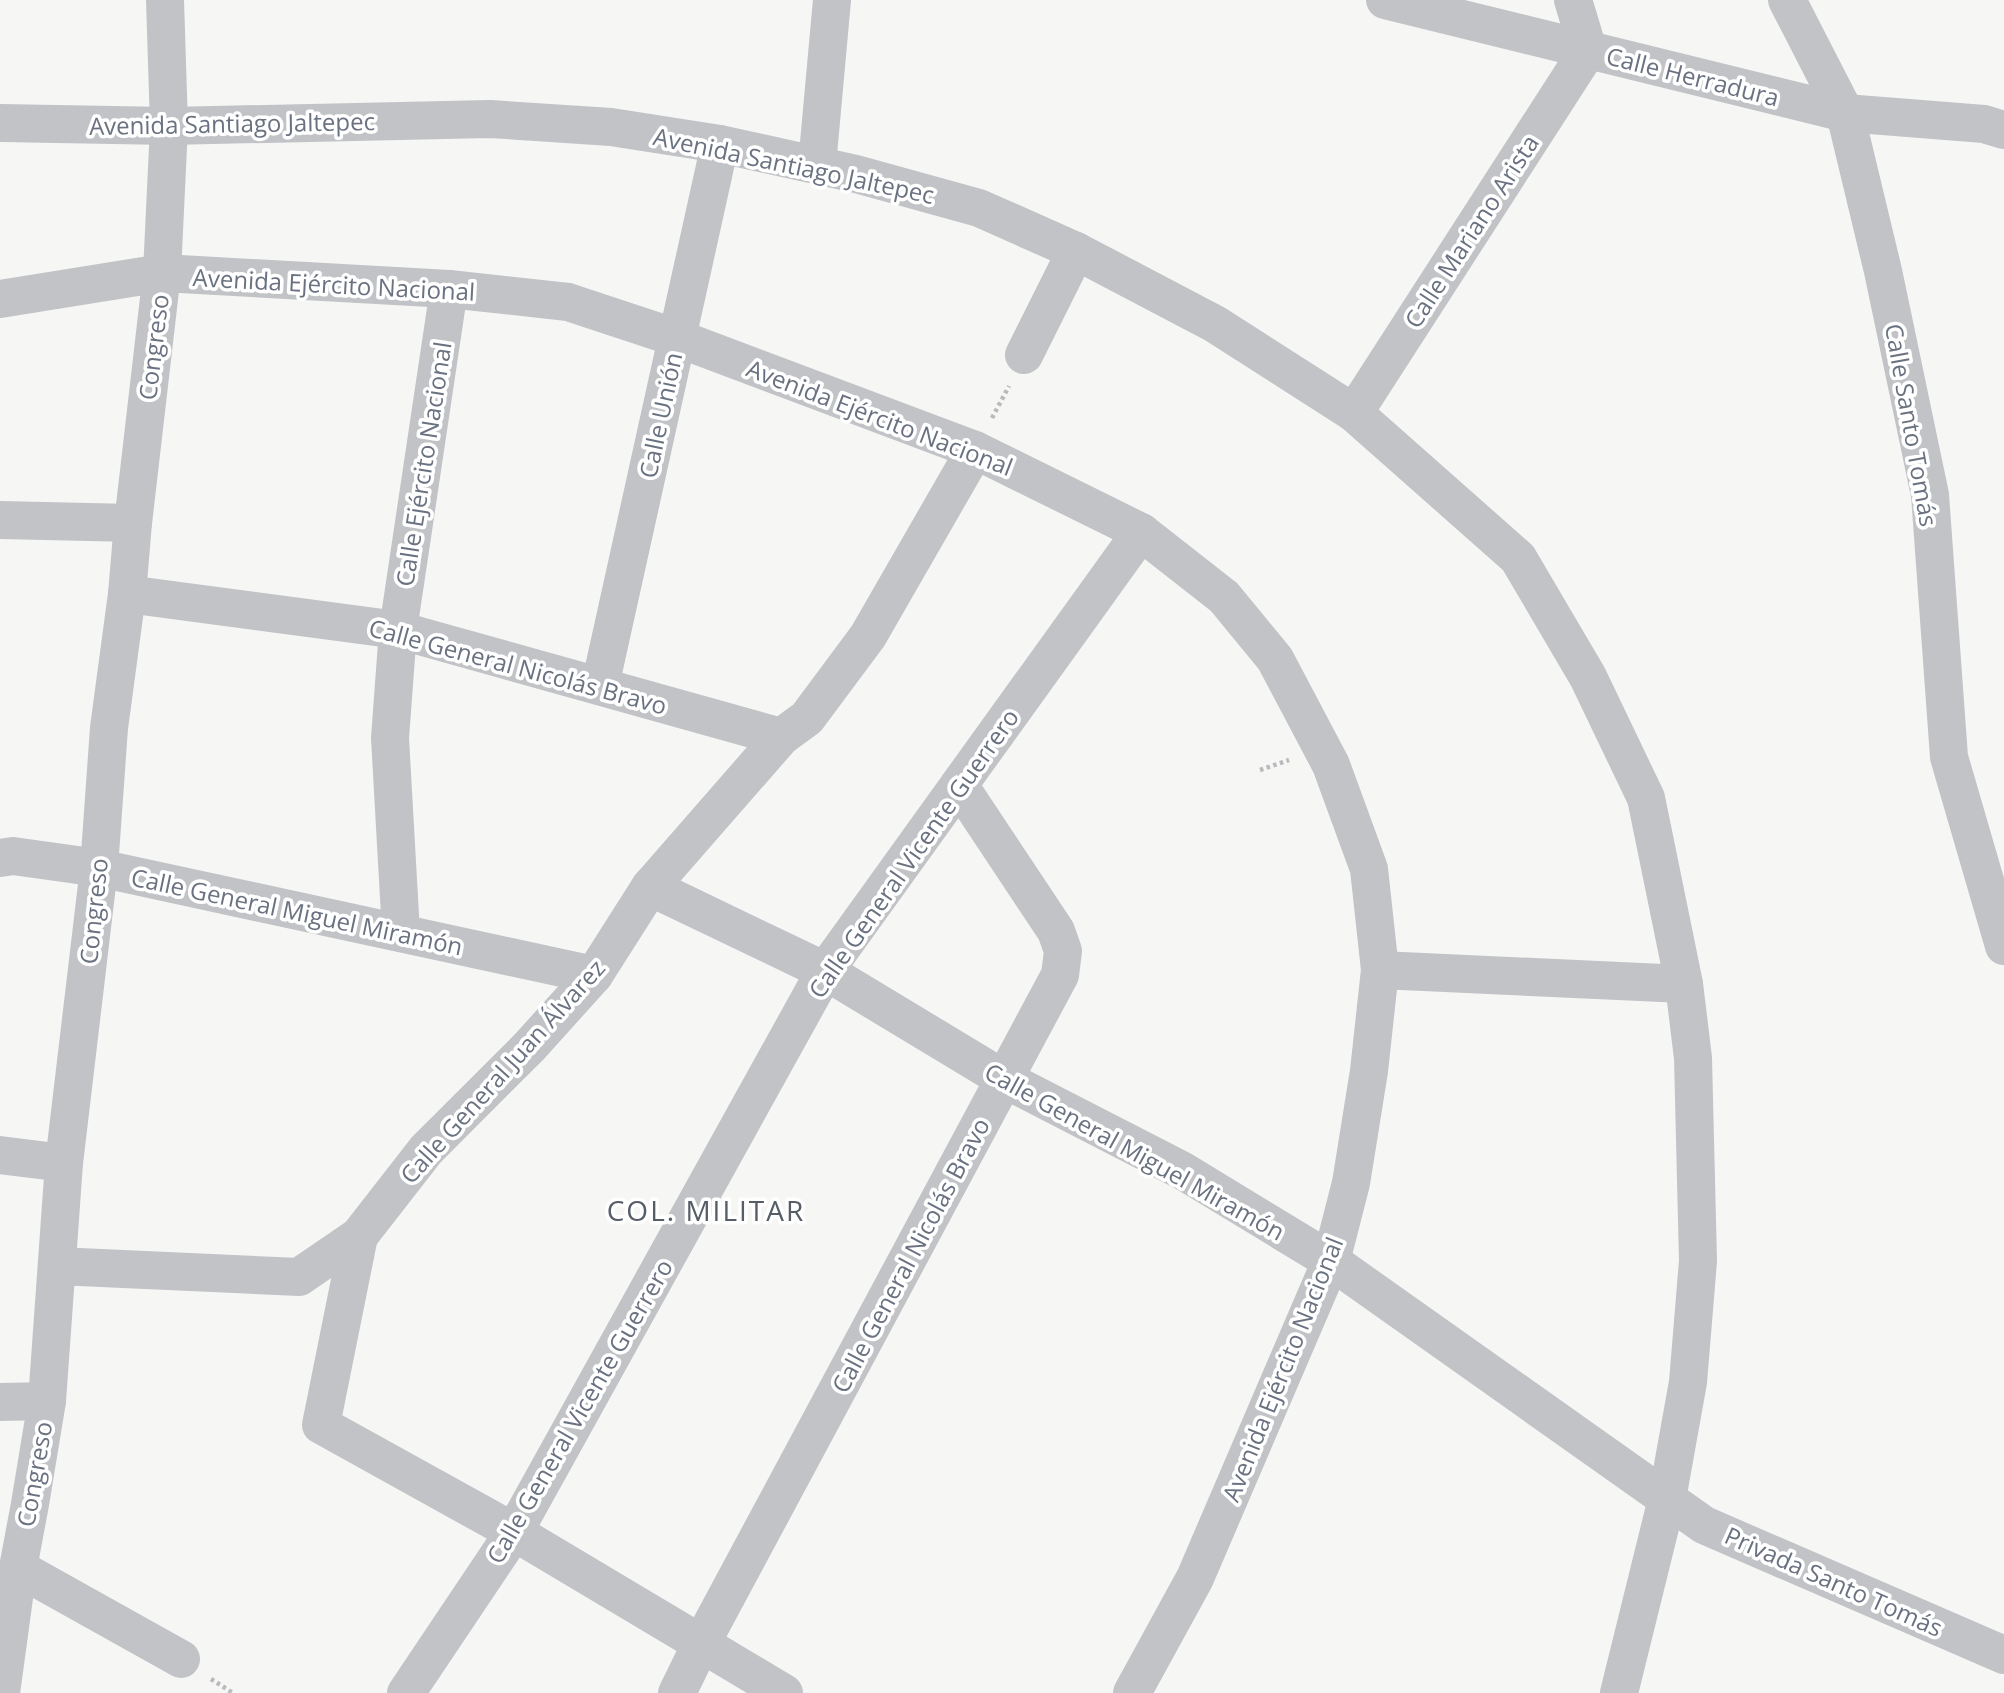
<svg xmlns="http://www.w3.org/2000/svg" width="2004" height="1693" font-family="'Open Sans',sans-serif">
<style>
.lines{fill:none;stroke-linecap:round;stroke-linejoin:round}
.path{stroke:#b8babd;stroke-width:4.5;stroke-dasharray:3.5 3.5;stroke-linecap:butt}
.minor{stroke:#c1c3c7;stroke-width:38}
.labels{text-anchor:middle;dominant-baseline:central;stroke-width:7;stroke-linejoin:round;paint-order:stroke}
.street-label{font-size:24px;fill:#6a7281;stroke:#fff}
.quarter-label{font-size:28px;letter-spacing:2px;fill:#565d67;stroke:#fff}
</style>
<rect width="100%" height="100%" fill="#f6f6f4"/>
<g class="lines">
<g class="path">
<polyline points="992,418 1009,386"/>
<polyline points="1260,770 1289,760"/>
<polyline points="211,1679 233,1693"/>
</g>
<g class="minor">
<polyline points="1385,0 1845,113 1984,124 2004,130"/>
<polyline points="1787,0 1845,113 1883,271 1930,495 1949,757 2004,946"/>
<polyline points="0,123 169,126 490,119 611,127 720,144 856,174 979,208 1076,251 1215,324 1354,413 1518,558 1588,677 1646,798 1684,984 1693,1058 1698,1261 1688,1382 1667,1499 1619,1693"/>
<polyline points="817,165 832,0"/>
<polyline points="0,299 162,273 449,289 568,302 677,338 975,450 1141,532 1224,597 1275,659 1331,765 1369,869 1380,970 1369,1071 1351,1183 1331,1261 1195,1578 1132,1693"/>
<polyline points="1024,355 1076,251"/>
<polyline points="1354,413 1588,50 1573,0"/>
<polyline points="0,520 133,523"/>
<polyline points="127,594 398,630 781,737"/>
<polyline points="600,686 720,144"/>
<polyline points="0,858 13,856 99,868 594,975"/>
<polyline points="650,887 825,971 1004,1079 1183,1171 1331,1261 1704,1525 2004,1655"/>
<polyline points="401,933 390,738 398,630 449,289"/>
<polyline points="1380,970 1684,984"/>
<polyline points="0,1155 64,1163"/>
<polyline points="359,1236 321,1425 514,1532 784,1693"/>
<polyline points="57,1266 299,1277 359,1236 426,1150 530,1046 594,975 650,887 781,737 807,718 868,636 975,450"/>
<polyline points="0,1402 47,1401"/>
<polyline points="18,1568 181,1659"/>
<polyline points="1,1693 18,1568 30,1504 47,1401 64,1163 99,868 109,728 127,594 133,523 162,273 169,126 165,0"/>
<polyline points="406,1693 514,1532 825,971 1141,532"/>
<polyline points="677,1693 701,1644 1060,975 1063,951 1056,931 959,785"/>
</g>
</g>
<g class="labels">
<g class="street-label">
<text transform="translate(1693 76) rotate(14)">Calle Herradura</text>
<text transform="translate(232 123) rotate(-1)">Avenida Santiago Jaltepec</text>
<text transform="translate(794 165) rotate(12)">Avenida Santiago Jaltepec</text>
<text transform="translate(1471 231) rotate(-57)">Calle Mariano Arista</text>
<text transform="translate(334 284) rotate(3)">Avenida Ejército Nacional</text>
<text transform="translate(153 347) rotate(-83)">Congreso</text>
<text transform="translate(660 415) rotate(-78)">Calle Unión</text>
<text transform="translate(880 417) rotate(21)">Avenida Ejército Nacional</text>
<text transform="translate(1912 425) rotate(80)">Calle Santo Tomás</text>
<text transform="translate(423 464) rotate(-81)">Calle Ejército Nacional</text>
<text transform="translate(518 666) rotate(15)">Calle General Nicolás Bravo</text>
<text transform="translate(913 853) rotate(-55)">Calle General Vicente Guerrero</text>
<text transform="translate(93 911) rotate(-84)">Congreso</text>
<text transform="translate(297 911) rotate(12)">Calle General Miguel Miramón</text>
<text transform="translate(502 1071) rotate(-48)">Calle General Juan Álvarez</text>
<text transform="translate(1135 1151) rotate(29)">Calle General Miguel Miramón</text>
<text transform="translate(910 1255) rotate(-62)">Calle General Nicolás Bravo</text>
<text transform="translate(1282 1369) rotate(-68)">Avenida Ejército Nacional</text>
<text transform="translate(579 1411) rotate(-60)">Calle General Vicente Guerrero</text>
<text transform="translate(34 1474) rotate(-80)">Congreso</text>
<text transform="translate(1834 1581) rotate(24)">Privada Santo Tomás</text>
</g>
<g class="quarter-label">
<text x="706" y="1210">COL. MILITAR</text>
</g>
</g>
</svg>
